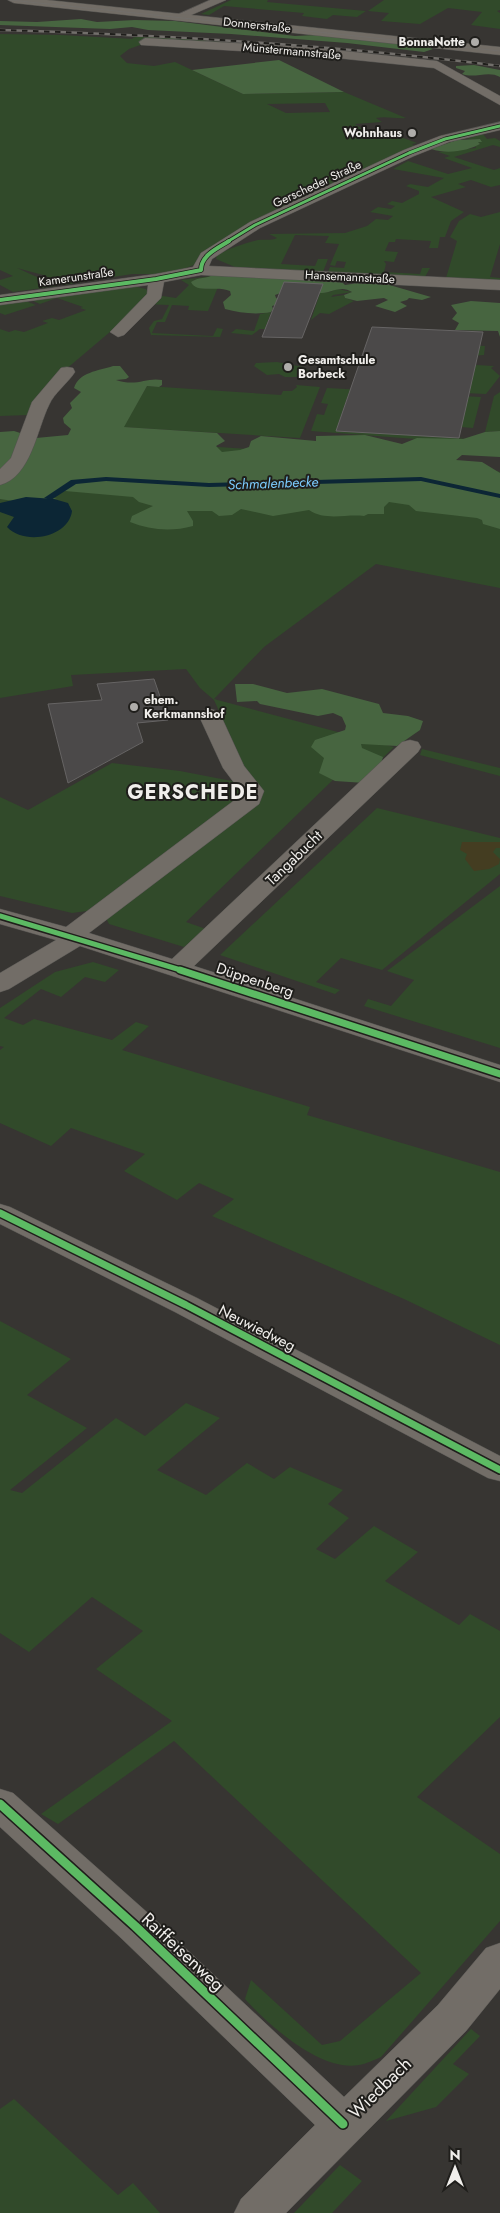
<svg xmlns="http://www.w3.org/2000/svg" width="500" height="2213" font-family="Jost,sans-serif">
<style>
.green{fill:#314a2a;fill-rule:evenodd}
.forest{fill:#476540}
.sand{fill:#443d21}
.water{fill:#0c2635}
.lines{fill:none;stroke-linecap:round;stroke-linejoin:round}
.stream{fill:#0c2635;fill-rule:evenodd}
.building{fill:#4b4949;stroke:#666464}
.minor-casing{stroke:#545350;stroke-width:1}
.major-casing{stroke:#545350;stroke-width:1}
.minor{fill:#726d67;fill-rule:evenodd}
.major{fill:#726d66;fill-rule:evenodd}
.tram{stroke:#726f6b;stroke-width:1}
.rail-casing{stroke:#726f6b;stroke-width:2.5}
.rail{stroke:#1f1e1b;stroke-width:2;stroke-dasharray:5.5;stroke-linecap:butt}
.cycleway-far4-casing{stroke:#1f1e1b;stroke-width:4.5}
.cycleway-far3-casing{stroke:#1f1e1b;stroke-width:5.5}
.cycleway-far2-casing{stroke:#1f1e1b;stroke-width:8}
.cycleway-far1-casing{stroke:#1f1e1b;stroke-width:10}
.cycleway-casing{stroke:#1f1e1b;stroke-width:12}
.cycleway-far4{stroke:#5cba63;stroke-width:3}
.cycleway-far3{stroke:#5cba63;stroke-width:4}
.cycleway-far2{stroke:#5cba63;stroke-width:5}
.cycleway-far1{stroke:#5cba63;stroke-width:7}
.cycleway{stroke:#5cba63;stroke-width:9}
.poi-dot{fill:#afadaa;stroke:#1f1e1b;stroke-width:2}
.labels{text-anchor:middle;dominant-baseline:central;stroke-width:4;stroke-linejoin:round;paint-order:stroke}
.far-street-label{font-size:12px;fill:#f0eeeb;stroke:#1f1e1b}
.far-poi-label{font-size:12px;font-weight:bold;fill:#f0eeeb;stroke:#1f1e1b;text-anchor:end}
.far-water-label{font-size:14px;font-style:italic;fill:#7ccbfd;stroke:#1f1e1b}
.street-label{font-size:15px;fill:#f0eeeb;stroke:#1f1e1b}
.near-street-label{font-size:18px;fill:#f0eeeb;stroke:#1f1e1b}
.district-label{font-size:20px;font-weight:bold;letter-spacing:1px;fill:#f0eeeb;stroke:#1f1e1b}
</style>
<rect width="100%" height="100%" fill="#373532"/>
<g class="green">
<polygon points="231,0 268,0 267,2 366,11 357,17 333,15 327,19 302,16 304,13 224,6 209,15 201,14"/>
<polygon points="384,0 500,0 500,10 497,11 500,13 500,29 471,25 482,12 448,8 420,24 381,21 389,13 368,11"/>
<path d="M0,34L61,35L133,39L132,38L136,37H163L422,59L146,43L129,49L120,56L127,63L154,66L175,62L243,94L344,92L406,118C395,119 387,116 376,118L382,122L355,124L364,130L359,131L378,136H398L417,143L412,144L415,146L248,227L196,264L184,269L160,274H132L64,285L43,275L17,268L57,286L13,292L0,285V280L13,276L0,270ZM325,103L330,112L286,113L267,104Z"/>
<path d="M483,134L487,139L495,138L500,141V147L493,145L454,157L494,170L500,168V185L491,187L471,180L458,184L466,187L431,197L464,212L451,221L445,237H440L438,248H429L431,241L396,239L395,242H389L385,251L398,252L394,262L384,261L386,264L384,272L420,274L422,268H430L425,277L328,272L330,267L344,268L346,262L337,261L335,266L330,265L339,244L325,243L329,236L295,235L281,264L315,266L318,259H328L323,272L235,267L216,259L217,255C228,249 245,243 258,240C264,239 271,241 277,238L269,234L345,233L367,226L376,219L388,220L393,216L370,212L378,207L391,209L395,206L387,204L392,201L402,203L419,194V191L406,186L410,184L428,187L444,178L393,169L408,161L448,174L472,168L444,158L450,156L438,152L476,148L475,146L480,144L477,142L479,139H466Z"/>
<polygon points="500,212 500,244 490,277 500,278 500,281 446,278 457,241 450,237 459,221 470,214 481,217"/>
<polygon points="212,276 207,279 193,280 205,289 218,287 208,311 188,310 189,306 172,305 165,322 157,322 152,333 213,336 217,328 223,329 220,337 151,335 149,328 154,321 162,319 169,305 143,304 65,370 28,415 0,416 0,329 9,332 15,330 24,332 48,323 42,321 52,318 59,320 86,310 80,308 83,307 57,298 40,304 29,299 133,286 146,289 149,294 176,298 189,285 181,280"/>
<polygon points="337,289 353,292 333,295 331,297 344,295 345,298 354,301 329,314 320,313 311,320 320,293 330,292"/>
<polygon points="23,300 36,305 5,315 0,313 0,303"/>
<polygon points="271,312 265,329 260,329 252,335 231,333 236,329 254,331 260,314"/>
<polygon points="443,344 485,346 484,355 471,356 476,365 494,366 491,368 500,376 486,394 422,391"/>
<polygon points="277,362 303,367 311,372 301,377 285,377 279,374 267,375 254,366 256,363"/>
<polygon points="296,385 320,387 300,438 123,427 147,386 281,395 283,391 292,391 297,387"/>
<polygon points="327,388 364,390 376,394 349,392 336,431 466,438 450,440 415,439 311,431 317,414 324,415 328,404 321,403"/>
<polygon points="500,392 500,431 485,432 494,396"/>
<polygon points="421,394 481,397 473,428 461,427"/>
<polygon points="68,437 471,464 500,472 500,588 376,564 264,647 214,699 394,747 359,781 337,776 186,922 206,929 184,947 109,924 106,918 256,802 247,773 214,700 200,688 186,669 71,675 73,686 0,698 0,485"/>
<polygon points="422,749 500,768 500,776 420,755"/>
<polygon points="112,763 180,771 237,782 241,789 243,797 87,911 72,913 0,896 0,797 28,810"/>
<polygon points="377,808 500,838 500,874 382,970 341,958 316,982 340,990 335,994 220,955"/>
<polygon points="500,886 500,1048 364,1006 368,999 391,1006 414,980 387,971"/>
<polygon points="93,962 119,970 105,982 85,977 61,997 41,989 4,1018 23,1025 34,1019 112,1040 136,1022 149,1026 122,1050 310,1107 307,1115 500,1172 500,1345 404,1299 212,1216 234,1199 199,1183 177,1200 124,1171 145,1154 71,1128 51,1146 0,1123 0,1050 4,1047 0,1046 0,1008 55,972"/>
<path d="M0,1321L71,1359L27,1395L87,1428L10,1490L22,1493L116,1418L145,1436L186,1403L220,1418L157,1470L206,1495L247,1463L274,1479L290,1467L343,1490L328,1504L349,1518L316,1549L335,1559L374,1526L418,1552L385,1581L459,1625L470,1614L500,1631V1717L417,1797L500,1854V1921L381,2057C374,2060 366,2064 359,2065C320,2072 269,2025 245,1999L251,1980L322,2045L340,2041L421,1973L174,1741L58,1824L41,1814L172,1721L96,1669L143,1631L92,1597L29,1652L0,1633Z"/>
<polygon points="471,2029 480,2036 453,2064 469,2074 436,2107 386,2121"/>
<polygon points="14,2099 118,2195 133,2183 160,2213 0,2213 0,2109"/>
<polygon points="340,2165 362,2181 332,2213 294,2213"/>
</g>
<g class="forest">
<polygon points="81,19 97,22 135,20 175,21 295,36 316,35 425,46 433,49 424,52 347,43 231,34 148,30 132,27 110,29 0,25 0,21 37,22"/>
<polygon points="279,60 344,92 243,94 192,70"/>
<path d="M474,65L500,70V77C488,70 475,79 462,74L465,71L456,68V66Z"/>
<path d="M480,139L482,142H478L480,144C469,150 449,155 431,149L457,140Z"/>
<path d="M215,274L339,279L345,285L365,282L386,284L431,297L422,300L409,298L407,300L400,302L407,306L395,312L375,306L388,300L384,298L357,301L345,298L344,295L352,292C342,285 333,292 322,293C306,293 291,288 275,295L276,298L287,302L272,306L273,309L271,312C256,315 240,313 225,309L223,302L231,295L230,291C218,285 196,294 191,282C198,277 207,279 215,274Z"/>
<polygon points="471,301 500,303 500,337 498,331 455,330 459,323 452,319 457,313 451,305"/>
<path d="M113,366H120L129,377L126,379L116,380C137,387 146,377 162,380V385L159,387L147,386L124,427L217,433L225,441L216,446L222,452L240,450L249,447L251,441L261,436L316,441V436L365,435L402,444L417,438L463,439L485,432L500,431V457L462,455L456,460L482,462L500,473V529L483,524L482,520L477,518L416,511L409,505L389,502L384,507V514H368L364,516C345,514 325,521 309,510L273,516L241,509L232,515L219,516L212,511H187L193,521V526C171,532 150,530 130,522L132,516L153,506L139,502L133,497L65,491L58,493L54,498L57,499L13,501L0,499V432L14,431L36,438L68,435L71,429L64,423L63,418L72,408L70,403L81,392L74,388C79,372 98,371 113,366Z"/>
<polygon points="235,684 253,684 287,693 322,689 379,704 383,713 408,716 423,721 420,730 397,746 361,744 362,748 383,757 378,773 365,783 335,781 319,773 324,758 311,747 315,740 345,730 346,726 342,717 333,713 318,716 260,704 257,701 237,702"/>
</g>
<polygon class="sand" points="462,842 500,842 500,848 496,848 493,852 500,859 499,864 489,869 474,871 465,859 467,854 460,850"/>
<path class="water" d="M26,497L54,499L68,503L72,511C69,537 25,546 7,527L14,517L0,512V503Z"/>
<g class="lines">
<polygon class="stream" points="106,477 209,483 421,477 500,494 500,498 421,481 209,487 106,481 76,484 51,500 44,498 71,480"/>
</g>
<g class="building">
<polygon points="284,282 323,284 302,338 262,337"/>
<polygon points="372,327 483,332 459,438 336,431"/>
<polygon points="154,679 168,720 137,723 143,742 68,783 48,704 102,700 97,684"/>
</g>
<g class="lines">
<defs>
<g id="minor">
<polygon points="210,0 226,0 182,19 174,19 172,17"/>
<polygon points="145,38 307,47 437,61 500,96 500,105 434,68 307,55 141,45 139,42"/>
<polygon points="500,122 500,130 449,142 414,156 260,228 212,259 209,266 500,280 500,290 201,275 164,282 161,298 124,335 118,337 110,332 147,294 148,285 0,305 0,295 156,274 193,267 201,253 250,222 404,150 440,136"/>
<path d="M67,367L73,368L75,372C68,383 54,393 49,405C37,429 31,477 0,485V469L11,458L32,402L61,368Z"/>
<polygon points="210,709 218,711 221,716 244,766 264,791 259,804 89,933 172,959 402,742 410,740 418,742 421,747 418,752 194,966 500,1065 500,1082 80,946 9,989 0,992 0,973 56,940 0,924 0,909 66,927 240,796 241,792 223,768 199,716 202,711"/>
<polygon points="0,1204 10,1207 197,1298 500,1456 500,1481 488,1478 175,1312 0,1224"/>
<polygon points="0,1789 13,1793 149,1914 344,2097 438,2005 486,1948 500,1943 500,1989 466,2031 286,2213 234,2213 241,2199 315,2125 121,1938 0,1827"/>
</g>
<polygon id="major" points="8,0 47,0 500,47 500,55 14,3"/>
</defs>
<use href="#minor" class="minor-casing"/>
<use href="#major" class="major-casing"/>
<use href="#minor" class="minor"/>
<use href="#major" class="major"/>
<polyline class="tram" points="10,0 500,51"/>
<defs>
<path id="rail" d="M0,30C167,35 334,45 500,66"/>
</defs>
<use href="#rail" class="rail-casing"/>
<use href="#rail" class="rail"/>
<defs>
<polyline id="cycleway-far4" points="227,242 255,225 409,153 445,139 500,126"/>
<path id="cycleway-far3" d="M0,300L156,279L201,270C201,255 218,248 229,241"/>
<polyline id="cycleway-far2" points="0,916 184,971"/>
<g id="cycleway-far1">
<polyline points="180,970 500,1074"/>
<polyline points="0,1213 186,1305 500,1470"/>
</g>
<polyline id="cycleway" points="0,1804 135,1926 343,2124"/>
</defs>
<use href="#cycleway-far4" class="cycleway-far4-casing"/>
<use href="#cycleway-far3" class="cycleway-far3-casing"/>
<use href="#cycleway-far2" class="cycleway-far2-casing"/>
<use href="#cycleway-far1" class="cycleway-far1-casing"/>
<use href="#cycleway" class="cycleway-casing"/>
<use href="#cycleway-far4" class="cycleway-far4"/>
<use href="#cycleway-far3" class="cycleway-far3"/>
<use href="#cycleway-far2" class="cycleway-far2"/>
<use href="#cycleway-far1" class="cycleway-far1"/>
<use href="#cycleway" class="cycleway"/>
</g>
<g class="poi-dot">
<circle cx="475" cy="42" r="5"/>
<circle cx="412" cy="133" r="5"/>
<circle cx="288" cy="367" r="5"/>
<circle cx="134" cy="707" r="5"/>
</g>
<g class="labels">
<g class="far-street-label">
<text transform="translate(257 25) rotate(6)">Donnerstraße</text>
<text transform="translate(292 51) rotate(5)">Münstermannstraße</text>
<text transform="translate(317 184) rotate(-25)">Gerscheder Straße</text>
<text transform="translate(76 277) rotate(-8)">Kamerunstraße</text>
<text transform="translate(350 277) rotate(3)">Hansemannstraße</text>
</g>
<g class="far-poi-label">
<text x="465" y="42">BonnaNotte</text>
<text x="402" y="133">Wohnhaus</text>
<text x="298" y="360" text-anchor="start">Gesamtschule<tspan x="298" dy="14">Borbeck</tspan></text>
<text x="144" y="700" text-anchor="start">ehem.<tspan x="144" dy="14">Kerkmannshof</tspan></text>
</g>
<g class="far-water-label">
<text transform="translate(273 483) rotate(-2)">Schmalenbecke</text>
</g>
<g class="street-label">
<text transform="translate(294 858) rotate(-44)">Tangabucht</text>
<text transform="translate(255 980) rotate(18)">Düppenberg</text>
<text transform="translate(257 1328) rotate(27)">Neuwiedweg</text>
</g>
<g class="near-street-label">
<text transform="translate(183 1952) rotate(43)">Raiffeisenweg</text>
<text transform="translate(380 2088) rotate(-44)">Wiedbach</text>
</g>
<g class="district-label">
<text x="193" y="792">GERSCHEDE</text>
</g>
</g>
<g transform="translate(455 2168)" stroke="#1f1e1b" stroke-width="4" paint-order="stroke">
<path d="M0-4L9 19L0 12L-9 19Z" fill="#f0eeeb"/>
<text y="-8" font-size="14" font-weight="bold" text-anchor="middle" fill="#f0eeeb">N</text>
</g>
</svg>
